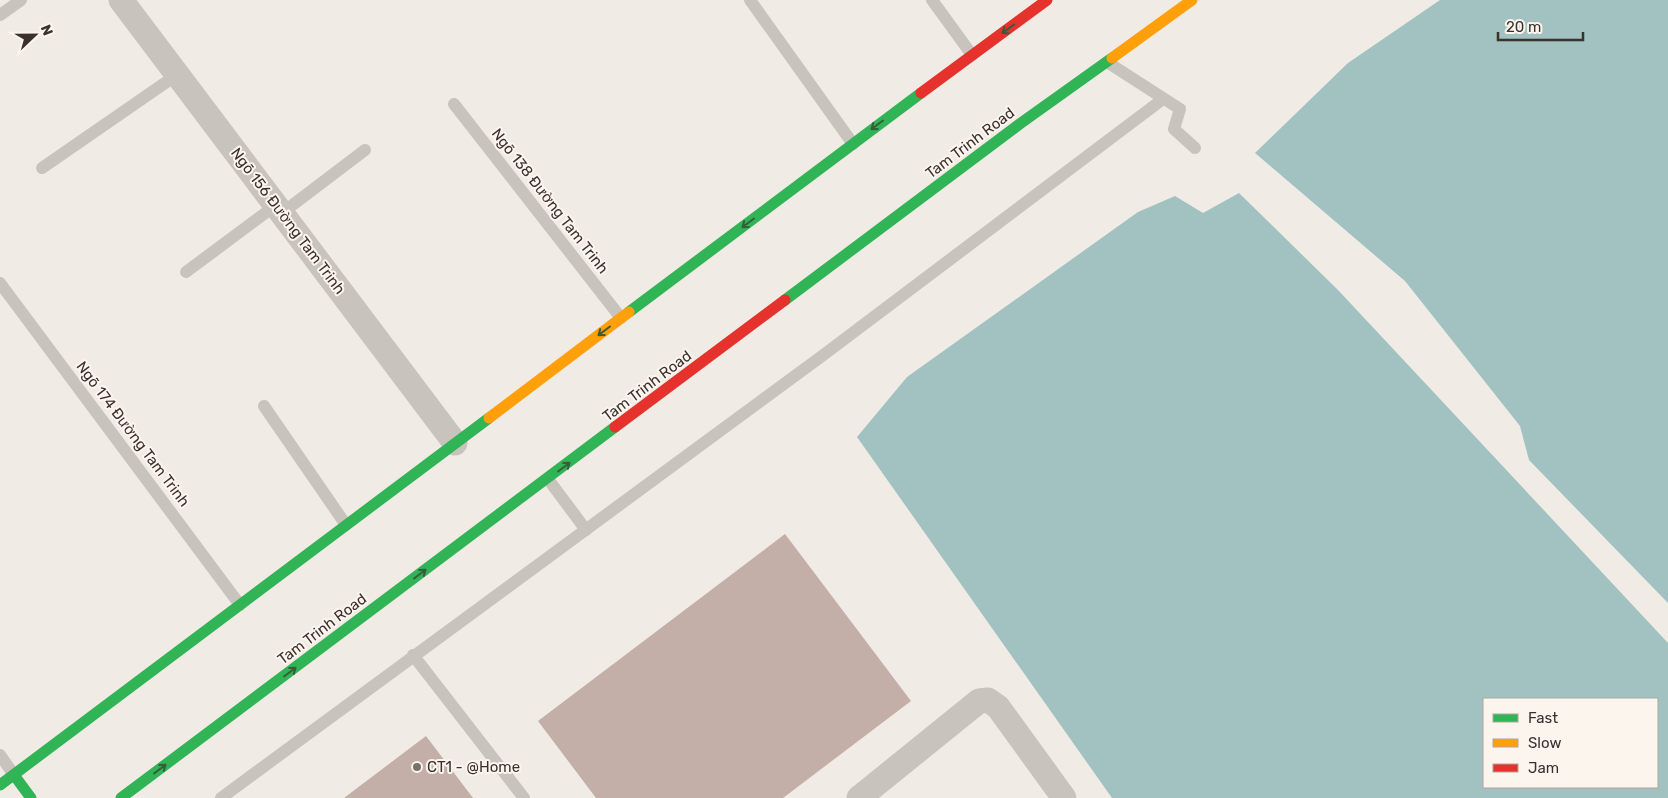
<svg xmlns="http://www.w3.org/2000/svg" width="1668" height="798" font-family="Rubik,sans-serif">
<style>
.water{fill:#a1c2c1;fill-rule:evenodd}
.building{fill:#c3afa7}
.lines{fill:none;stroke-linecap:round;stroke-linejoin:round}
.lane{stroke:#c9c3be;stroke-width:12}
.street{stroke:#c9c3be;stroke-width:25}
.fast{stroke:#30b455;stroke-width:11}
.slow{stroke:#ff9f0a;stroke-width:11}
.jam{stroke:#e5322d;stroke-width:11}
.oneway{stroke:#375e3a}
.poi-dot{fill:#7a716c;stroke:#fbf5ee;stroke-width:2}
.labels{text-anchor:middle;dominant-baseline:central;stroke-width:4;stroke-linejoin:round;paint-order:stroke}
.street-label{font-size:15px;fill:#3b302b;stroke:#fbf5ee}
.poi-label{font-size:15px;fill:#3b302b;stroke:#fbf5ee;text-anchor:start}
</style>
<rect width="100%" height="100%" fill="#f0ebe5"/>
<g class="water">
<polygon points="1440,0 1668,0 1668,603 1529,460 1520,426 1405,281 1255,153 1348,63"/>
<path d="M1239,193L1338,290L1668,643V798H1112L857,437L907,377L1138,212L1175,196L1203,213ZM1657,699V787H1484V699Z"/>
</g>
<g class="building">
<polygon points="785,534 911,701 783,798 596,798 538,721"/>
<polygon points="426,736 473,798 344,798"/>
</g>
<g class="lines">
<g class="lane">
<polyline points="750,0 853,144"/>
<polyline points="932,0 972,55"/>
<polyline points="0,15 21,0"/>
<polyline points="1107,62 1180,109 1174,129 1195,148"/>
<polyline points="454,104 621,318"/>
<polyline points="42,168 178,74"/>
<polyline points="282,213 365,150"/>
<polyline points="186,272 276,205"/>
<polyline points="0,283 240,605"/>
<polyline points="264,406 346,525"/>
<polyline points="548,479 586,530"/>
<polyline points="413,655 524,798"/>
<polyline points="0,755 14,775"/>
<polyline points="221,798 822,356 1163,99"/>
</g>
<g class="street">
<polyline points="121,0 455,443"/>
<polyline points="859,798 979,701 988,700 998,707 1064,798"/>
</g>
<g class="fast">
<polyline points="785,300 1021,123 1112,58"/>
<polyline points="629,312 921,93"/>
<polyline points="14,775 31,798"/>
<polyline points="0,785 489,418"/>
<polyline points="121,798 615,427"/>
</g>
<g class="slow">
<polyline points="1112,58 1192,0"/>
<polyline points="489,418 629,312"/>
</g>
<g class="jam">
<polyline points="921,93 1047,0"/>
<polyline points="615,427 785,300"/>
</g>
</g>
<defs><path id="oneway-shaft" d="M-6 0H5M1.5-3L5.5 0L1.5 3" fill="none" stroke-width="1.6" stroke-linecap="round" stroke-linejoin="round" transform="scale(1.25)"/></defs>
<g class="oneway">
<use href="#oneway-shaft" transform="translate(1008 29) rotate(144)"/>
<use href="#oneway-shaft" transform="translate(877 125) rotate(143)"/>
<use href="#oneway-shaft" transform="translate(748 223) rotate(143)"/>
<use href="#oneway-shaft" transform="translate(604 331) rotate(143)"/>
<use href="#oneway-shaft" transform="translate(564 467) rotate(-37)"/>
<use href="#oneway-shaft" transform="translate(420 574) rotate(-37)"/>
<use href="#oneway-shaft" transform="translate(290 672) rotate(-37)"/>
<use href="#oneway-shaft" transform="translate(160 769) rotate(-37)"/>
</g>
<circle class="poi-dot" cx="417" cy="767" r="5"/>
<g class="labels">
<g class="street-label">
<text transform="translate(970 143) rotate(-37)">Tam Trinh Road</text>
<text transform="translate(550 201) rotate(52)">Ngõ 138 Đường Tam Trinh</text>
<text transform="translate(288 221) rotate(53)">Ngõ 156 Đường Tam Trinh</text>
<text transform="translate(647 386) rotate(-37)">Tam Trinh Road</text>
<text transform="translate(133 434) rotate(53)">Ngõ 174 Đường Tam Trinh</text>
<text transform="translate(322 629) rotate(-37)">Tam Trinh Road</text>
</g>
<g class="poi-label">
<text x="427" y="767">CT1 - @Home</text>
</g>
</g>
<rect x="1483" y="698" width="175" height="90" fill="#fbf5ee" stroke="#aea6a0"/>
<rect x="1493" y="714" width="25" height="8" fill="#30b455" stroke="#aea6a0"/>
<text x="1528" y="723" font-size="15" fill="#3b302b">Fast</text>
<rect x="1493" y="739" width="25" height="8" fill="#ff9f0a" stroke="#aea6a0"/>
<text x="1528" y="748" font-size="15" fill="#3b302b">Slow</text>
<rect x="1493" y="764" width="25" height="8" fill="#e5322d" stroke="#aea6a0"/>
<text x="1528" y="773" font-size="15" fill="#3b302b">Jam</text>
<g transform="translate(35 35) rotate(68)" stroke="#fbf5ee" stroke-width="4" paint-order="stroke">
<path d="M0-4L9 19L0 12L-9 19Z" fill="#3b302b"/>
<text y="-8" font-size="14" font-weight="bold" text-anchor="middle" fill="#3b302b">N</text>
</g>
<path d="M1498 32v8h85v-8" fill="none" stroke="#3b302b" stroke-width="2.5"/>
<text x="1506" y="32" font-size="15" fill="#3b302b" stroke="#fbf5ee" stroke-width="4" paint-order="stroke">20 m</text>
</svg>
